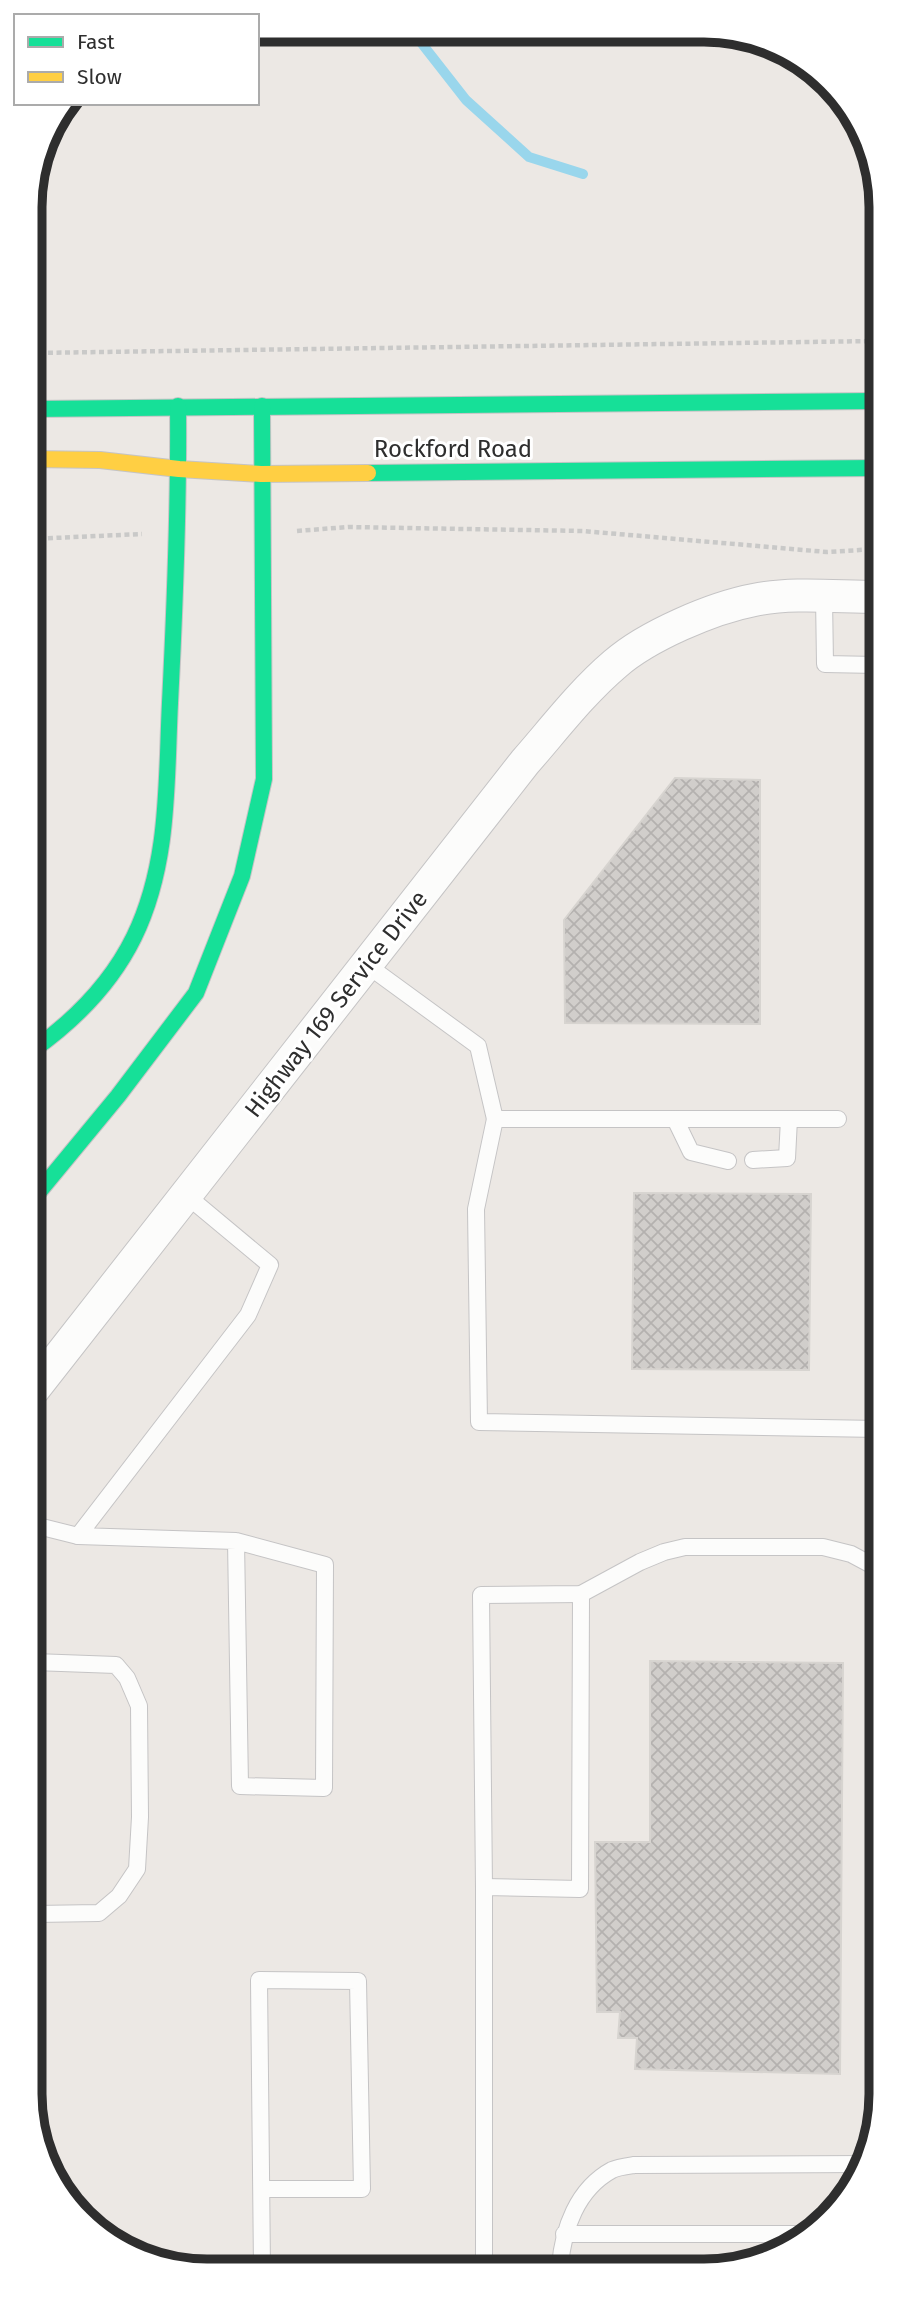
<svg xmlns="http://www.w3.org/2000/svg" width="911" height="2301" font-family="'Fira Sans',sans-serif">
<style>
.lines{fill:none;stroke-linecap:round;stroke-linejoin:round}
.stream{stroke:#99d6ec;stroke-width:10}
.building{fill:url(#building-cross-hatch);stroke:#d7d4d0;stroke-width:2}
.lane-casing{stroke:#c5c4c5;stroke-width:18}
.street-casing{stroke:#c5c4c5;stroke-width:34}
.fast-casing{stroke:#c5c4c5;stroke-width:18}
.slow-casing{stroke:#c5c4c5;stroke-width:18}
.path{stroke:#c9c9c8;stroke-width:4.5;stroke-dasharray:5 3.5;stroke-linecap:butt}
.lane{stroke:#fcfcfb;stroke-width:16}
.street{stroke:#fcfcfb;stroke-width:32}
.fast{stroke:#16e098;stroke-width:16}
.slow{stroke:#ffcf43;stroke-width:16}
.labels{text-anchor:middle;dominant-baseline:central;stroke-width:6;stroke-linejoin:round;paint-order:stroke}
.street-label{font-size:24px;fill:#2e2e2e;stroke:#fff}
.rim{fill:none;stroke:#2e2e2e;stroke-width:9}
</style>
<defs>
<pattern id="building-cross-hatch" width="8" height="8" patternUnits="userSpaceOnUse" patternTransform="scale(1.75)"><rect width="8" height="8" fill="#d1cecb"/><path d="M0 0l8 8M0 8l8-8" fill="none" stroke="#b4b1af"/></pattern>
</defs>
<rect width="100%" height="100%" fill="#ece8e4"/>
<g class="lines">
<polyline class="stream" points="412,31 466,100 529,157 583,174"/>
</g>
<g class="building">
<polygon points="675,778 760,780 760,1024 565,1023 564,920"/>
<polygon points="634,1193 811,1194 809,1370 632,1369"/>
<polygon points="650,1661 843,1663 840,2074 635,2069 637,2038 618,2038 620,2012 597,2012 595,1842 650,1842"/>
</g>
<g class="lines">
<defs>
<g id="lane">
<polyline points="824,597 825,664 877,665"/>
<polyline points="367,965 478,1046 495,1119 838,1119"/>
<polyline points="495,1119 476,1209 479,1422 879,1429"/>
<polyline points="675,1119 691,1152 728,1161"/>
<polyline points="753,1160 787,1158 789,1119"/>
<polyline points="186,1195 270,1265 248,1315 78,1536 236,1541 240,1786 324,1788 325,1565 236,1541"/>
<polyline points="34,1525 78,1536"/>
<polyline points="34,1662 116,1665 127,1678 139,1706 140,1817 137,1869 119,1896 99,1913 35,1914"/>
<polyline points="484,1887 481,1595 581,1594 640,1562 664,1552 685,1547 823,1547 851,1554 879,1569"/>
<polyline points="262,2189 362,2189 358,1981 259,1980 262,2268"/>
<polyline points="564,2234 799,2234"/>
<polyline points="484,2266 484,1887 580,1889 581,1594"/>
<path d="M560,2266C563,2229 577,2189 612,2170C618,2167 627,2166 634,2165L866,2164"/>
</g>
<path id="street" d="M34,1389L525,762C554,729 581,693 615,664C647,636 712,608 754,600C793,592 837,597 877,597"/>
<g id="fast">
<polyline points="31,409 876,401"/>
<polyline points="368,473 876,468"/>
<path d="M33,1050C75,1020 111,984 134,937C170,863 166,782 170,703C175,604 179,505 178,406"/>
<polyline points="33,1199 118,1096 196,993 242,876 264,779 262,406"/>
</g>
<polyline id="slow" points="31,459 100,460 179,469 261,474 368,473"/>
</defs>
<use href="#lane" class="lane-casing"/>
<use href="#street" class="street-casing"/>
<use href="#fast" class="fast-casing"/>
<use href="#slow" class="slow-casing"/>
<g class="path">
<polyline points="31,353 876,341"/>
<polyline points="297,531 348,527 583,531 827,552 876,549"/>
<polyline points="31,539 142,534"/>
</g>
<use href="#lane" class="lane"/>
<use href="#street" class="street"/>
<use href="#fast" class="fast"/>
<use href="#slow" class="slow"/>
</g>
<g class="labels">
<g class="street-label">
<text x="453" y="449">Rockford Road</text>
<text transform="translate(336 1004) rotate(-52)">Highway 169 Service Drive</text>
</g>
</g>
<path d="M0 0H911V2301H0ZM207 42H704A165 165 0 0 1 869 207V2094A165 165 0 0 1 704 2259H207A165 165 0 0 1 42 2094V207A165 165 0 0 1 207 42Z" fill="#fff" fill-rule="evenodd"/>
<path class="rim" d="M207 42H704A165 165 0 0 1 869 207V2094A165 165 0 0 1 704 2259H207A165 165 0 0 1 42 2094V207A165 165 0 0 1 207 42Z"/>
<rect x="14" y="14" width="245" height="91" fill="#ffffff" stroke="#ababab" stroke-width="2"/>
<rect x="28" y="37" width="35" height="10" fill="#16e098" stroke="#ababab" stroke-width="2"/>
<text x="77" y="49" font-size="21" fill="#2e2e2e">Fast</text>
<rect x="28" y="72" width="35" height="10" fill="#ffcf43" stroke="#ababab" stroke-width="2"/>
<text x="77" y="84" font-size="21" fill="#2e2e2e">Slow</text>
</svg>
